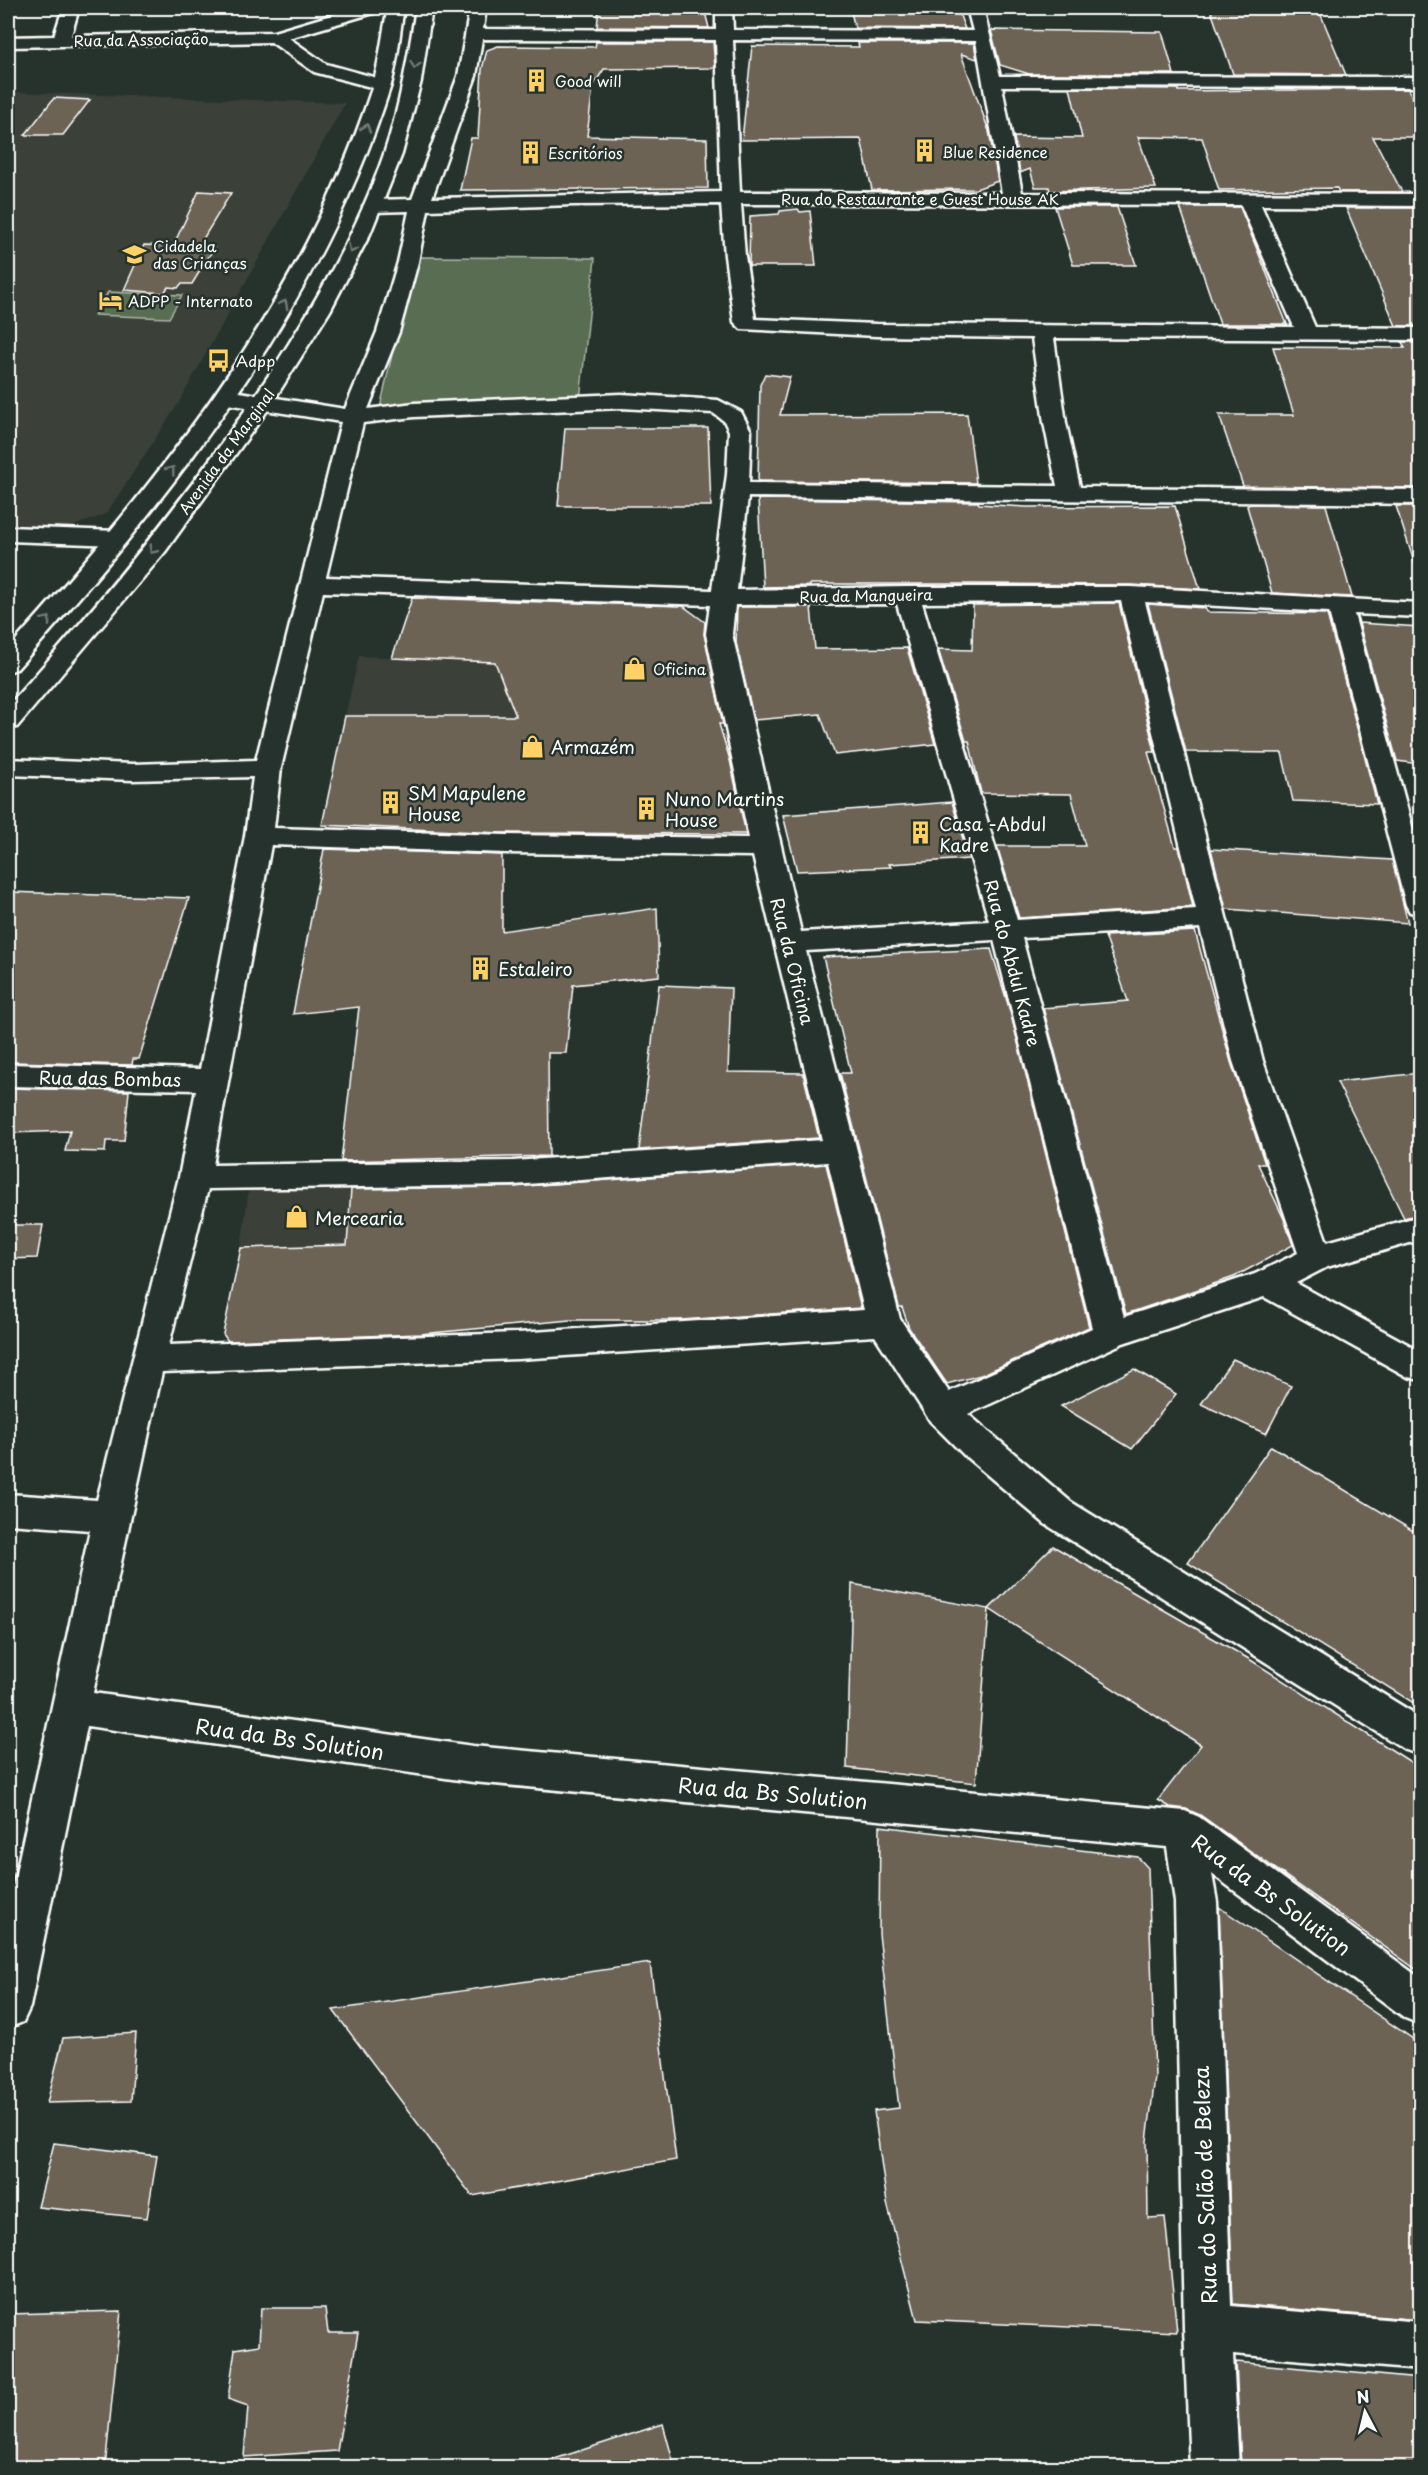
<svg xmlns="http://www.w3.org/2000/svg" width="1428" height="2475" font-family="'Playpen Sans',sans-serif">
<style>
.built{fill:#3b4139}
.green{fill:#596d51;stroke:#acb6a8;stroke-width:1.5}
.building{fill:#6c6355;stroke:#fff;stroke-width:1.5}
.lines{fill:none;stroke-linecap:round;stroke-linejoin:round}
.street-casing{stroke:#fff;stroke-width:5}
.primary-casing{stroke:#fff;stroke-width:5}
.street{fill:#26332d;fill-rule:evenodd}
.primary{fill:#26332d;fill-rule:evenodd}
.oneway{stroke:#727a76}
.labels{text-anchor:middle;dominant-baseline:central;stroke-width:5;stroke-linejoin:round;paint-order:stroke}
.far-street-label{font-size:15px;fill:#fff;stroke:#26332d}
.far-poi-label{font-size:15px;fill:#fff;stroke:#26332d;text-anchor:start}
.poi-label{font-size:18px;fill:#fff;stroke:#26332d;text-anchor:start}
.street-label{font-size:18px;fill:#fff;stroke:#26332d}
.near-street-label{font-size:21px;fill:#fff;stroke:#26332d}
</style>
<rect width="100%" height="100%" fill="#26332d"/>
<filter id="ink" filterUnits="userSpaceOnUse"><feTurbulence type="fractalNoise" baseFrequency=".0167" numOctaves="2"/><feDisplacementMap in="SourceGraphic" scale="12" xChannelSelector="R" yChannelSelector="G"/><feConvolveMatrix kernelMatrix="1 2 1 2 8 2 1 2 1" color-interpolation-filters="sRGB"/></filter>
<g filter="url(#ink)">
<g class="built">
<polygon points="8,92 345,103 178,404 106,514 71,527 8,524"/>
<polygon points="359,656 508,662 551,720 345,716"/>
<polygon points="352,1184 347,1245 241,1248 249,1188"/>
</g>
<g class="green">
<polygon points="414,257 595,258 579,409 380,408"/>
<polygon points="108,292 182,295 169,318 94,315"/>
</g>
<g class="building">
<polygon points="599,8 704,8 709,28 597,27"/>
<polygon points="850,8 957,8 965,29 855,28"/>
<polygon points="1210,8 1318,8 1346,75 1233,74"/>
<polygon points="991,30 1162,32 1174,74 1029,74 1000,65"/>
<polygon points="596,42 713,42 715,68 604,69 593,86 587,136 707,139 708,188 460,190 471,138 478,138 482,69 487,50 498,46 595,47"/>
<polygon points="858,43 974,43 977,59 961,54 989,131 998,181 976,189 872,190 861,139 742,140 752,46 859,47"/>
<polygon points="1070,88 1178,89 1178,91 1408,89 1420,114 1420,137 1373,137 1402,192 1339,192 1337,188 1219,190 1202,138 1138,137 1156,188 1050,191 1049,187 1035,187 1030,169 1020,173 1014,137 1082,138"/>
<polygon points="54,98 90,100 63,135 25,135"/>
<polygon points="199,191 231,193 198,247 214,248 192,284 181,284 178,288 168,287 164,293 124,290 144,245 173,246"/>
<polygon points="1055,207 1117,207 1136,265 1073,265"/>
<polygon points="1180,207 1240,207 1287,324 1220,324"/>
<polygon points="1346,208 1420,208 1420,326 1396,326"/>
<polygon points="798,209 800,212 810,211 816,266 749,266 750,216 779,214 780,211"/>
<polygon points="1402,342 1420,342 1420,488 1243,486 1219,415 1294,415 1273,347 1405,348"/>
<polygon points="765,374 790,377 780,415 967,414 976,483 758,481 760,385"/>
<polygon points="565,428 708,428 711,506 558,506"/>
<polygon points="758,499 978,502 979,504 1026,507 1175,506 1200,589 1131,585 974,584 810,584 810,586 763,587"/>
<polygon points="1250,504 1326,505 1352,597 1272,593 1247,506"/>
<polygon points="1396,506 1420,506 1420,564 1415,565"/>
<polygon points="412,598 683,606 705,622 704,634 723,724 719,724 730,760 746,834 501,833 322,825 345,716 516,716 495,662 392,658"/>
<polygon points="1119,603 1155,752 1148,752 1175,847 1179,847 1193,907 1019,918 997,846 1085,846 1071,794 981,793 969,741 966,741 938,649 972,650 973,605"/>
<polygon points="1148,604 1205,608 1207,612 1327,614 1377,804 1293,801 1282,753 1186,752"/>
<polygon points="737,607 811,607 815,649 907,648 935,744 835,755 820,714 754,720 736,643"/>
<polygon points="1357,616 1359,623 1420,627 1420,764 1397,761"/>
<polygon points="952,802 969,859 889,864 891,867 797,871 783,815"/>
<polygon points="324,849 502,855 502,931 657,908 659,976 573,985 566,1053 548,1053 549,1156 341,1161 359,1007 293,1014"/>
<polygon points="1211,849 1392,860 1408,923 1226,909"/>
<polygon points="8,892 189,898 139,1059 133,1059 132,1065 8,1062"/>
<polygon points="1195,931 1231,1062 1265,1164 1258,1164 1284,1219 1293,1245 1234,1277 1126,1314 1043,1008 1128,1001 1105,936"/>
<polygon points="991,949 1010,1011 1089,1327 981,1375 947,1384 909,1328 902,1307 899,1307 840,1073 851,1073 823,957"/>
<polygon points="659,985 731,988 728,1072 803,1073 819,1138 639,1150"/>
<polygon points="1420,1073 1420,1214 1404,1218 1337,1082"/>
<polygon points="8,1088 129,1091 124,1141 106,1141 105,1152 65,1151 70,1131 8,1133"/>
<polygon points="826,1164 861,1308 681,1320 570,1320 420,1334 228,1341 223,1334 241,1248 347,1245 351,1189 513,1187"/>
<polygon points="8,1225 43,1225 37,1258 8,1259"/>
<polygon points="1233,1359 1291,1386 1266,1434 1201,1404"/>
<polygon points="1134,1369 1176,1394 1132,1449 1061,1406"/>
<polygon points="1271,1446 1420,1535 1420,1707 1188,1563"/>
<polygon points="1053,1546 1249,1659 1420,1768 1420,1972 1200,1815 1186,1809 1170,1807 1158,1800 1201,1745 989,1609"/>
<polygon points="852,1584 989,1609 976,1783 847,1768"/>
<polygon points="880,1826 1138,1857 1148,1868 1155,2077 1147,2141 1148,2218 1165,2217 1177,2332 917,2320 887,2203 874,2111 899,2108 879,1934"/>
<polygon points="1219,1907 1413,2039 1420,2085 1420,2320 1233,2304"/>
<polygon points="650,1963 676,2160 472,2196 333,2010"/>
<polygon points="136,2033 131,2101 47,2103 63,2038"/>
<polygon points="54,2143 157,2156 147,2218 38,2207"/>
<polygon points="261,2308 325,2308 328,2333 358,2333 337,2451 244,2457 248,2406 228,2399 235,2349 259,2345"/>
<polygon points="121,2311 105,2468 8,2468 8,2314"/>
<polygon points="1236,2362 1420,2379 1420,2468 1241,2468"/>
<polygon points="663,2424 675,2468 546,2468 545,2462"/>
</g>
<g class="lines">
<defs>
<g id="street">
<polygon points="63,8 79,8 71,36 274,32 355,8 379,8 377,12 289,38 326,64 388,81 391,85 382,90 314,72 271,42 8,47 8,37 54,36"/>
<path d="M470,8H486L483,29L716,30V8H732L733,30L973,31L967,8H983L1000,76L1420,77V87L1002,86L1022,193L1420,194V206L1261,205L1315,327L1420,328V340L1054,338L1066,423L1080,487L1420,490V504L748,497L737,590L907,587H1131L1420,603V617L1354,614L1420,855V914L1410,912L1406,905L1329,612L1145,602L1263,1061L1327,1242L1420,1216V1240L1327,1267L1296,1283L1420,1351V1380L1408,1377L1264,1297L1123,1343L968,1414L1071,1502L1420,1717V1755L1406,1750L1045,1524L964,1455L930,1421L875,1336L518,1359L162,1372L93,1693L473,1746L1185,1811L1199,1817L1420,1978V2024L1405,2018L1212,1874L1217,1902L1231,2306L1420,2322V2370L1233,2354L1239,2468H1190L1184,2328L1175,1902L1167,1847L473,1782L87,1726L30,2007L23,2022L8,2028V1910L90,1530L8,1524V1494L97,1500L179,1177L196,1090L8,1086V1064L200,1069L245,836L253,777L133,780L8,775V759L133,764L256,760L341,422L227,404L219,402L216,397L219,392L227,390L345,409L377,332L398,262L409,211L373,212L363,206L373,200L412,199L458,76ZM482,39L716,40L721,192L432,198L476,76ZM733,40L976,41L1002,193L740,192ZM721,204L725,256L734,322L741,329L876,336L1032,338L1044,423L1057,486L749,483L751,431L741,412L718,400L621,394L414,403L368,409L399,332L418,262L428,210L573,205ZM741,204L1241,205L1294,327L876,324L755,319L745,256ZM621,408L713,413L724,421L729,431L727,474L712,590L326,577L363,423L414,417ZM323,592L710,605L706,634L749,838L506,835L274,828L281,768ZM1121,601L1196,909L1017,920L922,603ZM897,604L989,921L801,932L732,634L735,605ZM271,845L506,853L753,856L822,1140L513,1161L213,1165ZM1200,928L1233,1061L1298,1253L1255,1274L1124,1317L1022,938ZM994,940L1092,1328L949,1392L900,1319L806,951ZM828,1162L864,1310L518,1333L169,1345L208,1189L513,1185Z"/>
<polygon points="8,527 117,531 125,533 129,538 125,543 117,545 8,541"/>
</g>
<g id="primary">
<path d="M388,8H404C399,35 398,63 390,88C318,313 171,496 17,669L8,672V649C158,482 301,305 372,88C380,62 382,34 388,8Z"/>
<path d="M416,8H432L421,81L402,154L370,234L330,311L269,408L165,552L17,727L8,729V706C102,601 191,493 269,375C314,305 357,233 384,154C400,107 408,57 416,8Z"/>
</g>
</defs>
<use href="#street" class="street-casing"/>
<use href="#primary" class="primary-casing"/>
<use href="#street" class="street"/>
<use href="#primary" class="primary"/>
</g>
<defs><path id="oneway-chevron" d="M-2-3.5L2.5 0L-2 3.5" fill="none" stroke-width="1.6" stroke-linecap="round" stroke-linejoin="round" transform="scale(1.5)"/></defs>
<g class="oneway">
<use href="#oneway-chevron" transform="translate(415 65) rotate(102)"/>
<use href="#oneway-chevron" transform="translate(366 128) rotate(-71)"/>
<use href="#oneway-chevron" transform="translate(352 249) rotate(116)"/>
<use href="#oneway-chevron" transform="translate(284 304) rotate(-61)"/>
<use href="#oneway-chevron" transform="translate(171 470) rotate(-52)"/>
<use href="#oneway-chevron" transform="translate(153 550) rotate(129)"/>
<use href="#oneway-chevron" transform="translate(47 620) rotate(-49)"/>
</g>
</g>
<defs>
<symbol id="building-bare" viewBox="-9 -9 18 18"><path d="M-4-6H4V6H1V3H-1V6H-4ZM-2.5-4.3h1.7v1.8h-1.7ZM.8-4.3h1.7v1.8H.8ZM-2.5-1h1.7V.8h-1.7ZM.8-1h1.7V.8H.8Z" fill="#ffd166" stroke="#26332d" stroke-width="2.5" paint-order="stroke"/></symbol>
<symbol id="school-bare" viewBox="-9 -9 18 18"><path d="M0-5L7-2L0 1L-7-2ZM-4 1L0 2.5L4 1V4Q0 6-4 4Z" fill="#ffd166" stroke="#26332d" stroke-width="2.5" paint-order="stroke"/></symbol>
<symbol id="hotel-bare" viewBox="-9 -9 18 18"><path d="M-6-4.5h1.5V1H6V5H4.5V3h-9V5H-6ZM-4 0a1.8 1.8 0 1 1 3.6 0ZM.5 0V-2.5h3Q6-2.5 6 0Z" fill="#ffd166" stroke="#26332d" stroke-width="2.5" paint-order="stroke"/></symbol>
<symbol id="bus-bare" viewBox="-9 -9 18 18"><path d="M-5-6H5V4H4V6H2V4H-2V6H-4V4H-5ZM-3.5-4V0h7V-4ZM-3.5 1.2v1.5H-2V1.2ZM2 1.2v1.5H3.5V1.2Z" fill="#ffd166" stroke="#26332d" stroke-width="2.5" paint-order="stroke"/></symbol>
<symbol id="shop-bare" viewBox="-9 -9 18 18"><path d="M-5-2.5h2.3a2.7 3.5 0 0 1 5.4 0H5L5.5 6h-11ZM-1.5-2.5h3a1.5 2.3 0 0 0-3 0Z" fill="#ffd166" stroke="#26332d" stroke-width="2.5" paint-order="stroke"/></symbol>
</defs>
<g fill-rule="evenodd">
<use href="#building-bare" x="520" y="64" width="33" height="33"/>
<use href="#building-bare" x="908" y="134" width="33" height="33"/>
<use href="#building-bare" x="514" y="136" width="33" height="33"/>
<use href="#school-bare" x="118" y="238" width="33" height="33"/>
<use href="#hotel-bare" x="94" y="284" width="33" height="33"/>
<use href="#bus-bare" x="202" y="344" width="33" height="33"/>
<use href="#shop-bare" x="618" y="652" width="33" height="33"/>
<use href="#shop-bare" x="516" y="730" width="33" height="33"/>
<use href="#building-bare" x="374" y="786" width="33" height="33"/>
<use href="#building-bare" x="630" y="792" width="33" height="33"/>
<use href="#building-bare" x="904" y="816" width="33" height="33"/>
<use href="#building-bare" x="464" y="952" width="33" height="33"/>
<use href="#shop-bare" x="280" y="1200" width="33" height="33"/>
</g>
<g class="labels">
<g class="far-street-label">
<text transform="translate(141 39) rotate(-1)">Rua da Associação</text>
<text x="920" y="198">Rua do Restaurante e Guest House AK</text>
<text transform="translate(226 451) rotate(-54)">Avenida da Marginal</text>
<text transform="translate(866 595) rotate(-1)">Rua da Mangueira</text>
</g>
<g class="far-poi-label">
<text x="555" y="80">Good will</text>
<text x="942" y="151">Blue Residence</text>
<text x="548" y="152">Escritórios</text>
<text x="153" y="245">Cidadela<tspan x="153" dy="17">das Crianças</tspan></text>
<text x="128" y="300">ADPP - Internato</text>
<text x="236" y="360">Adpp</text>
<text x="653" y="668">Oficina</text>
</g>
<g class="poi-label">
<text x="551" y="746">Armazém</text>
<text x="408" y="792">SM Mapulene<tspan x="408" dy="21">House</tspan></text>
<text x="665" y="798">Nuno Martins<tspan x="665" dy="21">House</tspan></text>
<text x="939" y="823">Casa -Abdul<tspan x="939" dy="21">Kadre</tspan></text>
<text x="498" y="968">Estaleiro</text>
<text x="315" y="1217">Mercearia</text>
</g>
<g class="street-label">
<text transform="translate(793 961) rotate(76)">Rua da Oficina</text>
<text transform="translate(1013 963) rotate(75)">Rua do Abdul Kadre</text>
<text transform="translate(110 1078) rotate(1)">Rua das Bombas</text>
</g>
<g class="near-street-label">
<text transform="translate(290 1738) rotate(8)">Rua da Bs Solution</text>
<text transform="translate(773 1792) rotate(5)">Rua da Bs Solution</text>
<text transform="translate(1272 1894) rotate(36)">Rua da Bs Solution</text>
<text transform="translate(1204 2185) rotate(-92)">Rua do Salão de Beleza</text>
</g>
</g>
<rect width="1428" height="2475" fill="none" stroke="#26332d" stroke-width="30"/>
<rect x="15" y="15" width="1398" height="2445" fill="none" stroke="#fff" stroke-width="2" filter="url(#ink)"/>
<g transform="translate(1365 2412) rotate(353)" stroke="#26332d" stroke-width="4.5" paint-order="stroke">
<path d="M0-4.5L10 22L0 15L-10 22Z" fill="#ffffff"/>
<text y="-9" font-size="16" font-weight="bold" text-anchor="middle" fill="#ffffff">N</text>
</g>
</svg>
